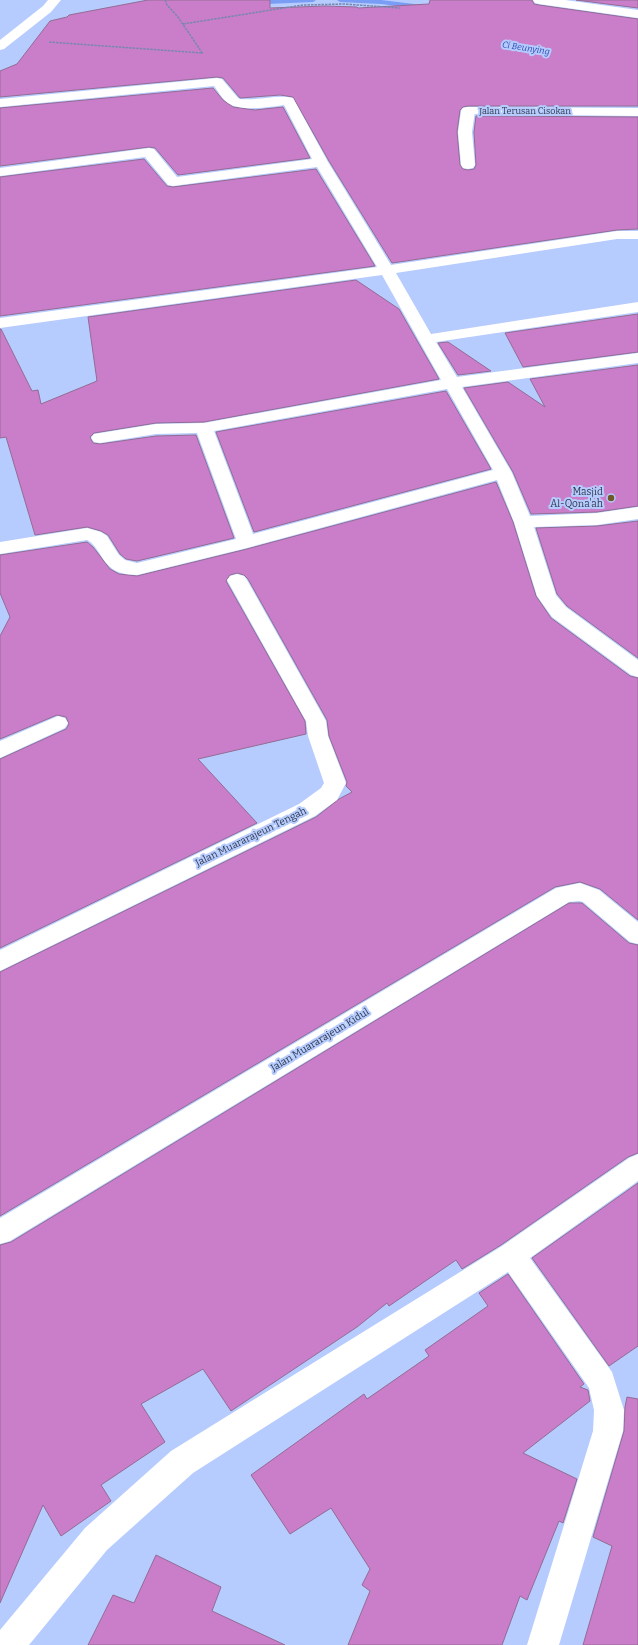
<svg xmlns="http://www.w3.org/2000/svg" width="638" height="1645" font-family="Bitter,serif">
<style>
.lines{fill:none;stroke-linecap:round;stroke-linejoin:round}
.stream{fill:#799cf5;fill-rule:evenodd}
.building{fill:#ca7eca;stroke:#936c93}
.path{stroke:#7887ac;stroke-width:1.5;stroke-dasharray:2.5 1;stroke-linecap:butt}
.lane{fill:#fff;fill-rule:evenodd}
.street{fill:#fff;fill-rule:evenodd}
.highway{fill:#fff;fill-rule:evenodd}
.poi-dot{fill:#6d5827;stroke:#b6cbfe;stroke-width:1.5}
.labels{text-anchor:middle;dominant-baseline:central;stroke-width:4;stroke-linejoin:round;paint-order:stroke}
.far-water-label{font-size:9px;font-style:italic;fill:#2d4cb2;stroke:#b6cbfe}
.far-street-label{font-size:9px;fill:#30394d;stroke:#b6cbfe}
.poi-label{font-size:10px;fill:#30394d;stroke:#b6cbfe;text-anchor:end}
.street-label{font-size:10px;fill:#30394d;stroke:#b6cbfe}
</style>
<rect width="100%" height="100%" fill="#b6cbfe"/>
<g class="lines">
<g class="stream">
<polygon points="250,0 316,0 313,2 267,4"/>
<polygon points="337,0 381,0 422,5 425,7 422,9 381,4 340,2"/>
</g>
</g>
<g class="building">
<polygon points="148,0 270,0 270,8 325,6 357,7 358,8 429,4 430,0 532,0 534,4 539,5 638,19 638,106 468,106 463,107 460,110 457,132 460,165 463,169 468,170 474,169 476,165 474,132 476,116 638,117 638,229 617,230 392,263 329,161 293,97 280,95 240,98 223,78 217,77 0,97 0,71 17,64 50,21 67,17 69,15"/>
<polygon points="576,0 638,0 638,8"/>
<polygon points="213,88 223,100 233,107 255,110 283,107 310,158 178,175 155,148 149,147 0,166 0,108"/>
<polygon points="144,159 167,186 173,187 316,169 375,266 0,316 0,177"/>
<polygon points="356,280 399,309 439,379 204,422 156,423 94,433 90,437 93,443 100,444 156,436 196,435 234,538 137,561 126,559 120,554 108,535 101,531 87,527 35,535 6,437 0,438 0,329 1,329 32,391 38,390 41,404 97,381 88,317"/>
<polygon points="638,314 638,352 523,367 505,333"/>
<polygon points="448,342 491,371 458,375 438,343"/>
<polygon points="638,365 638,506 597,512 531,514 513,472 464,388 508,382 545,407 530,379"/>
<polygon points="446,391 491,469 254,532 216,432"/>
<polygon points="496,482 513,522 536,596 551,618 630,676 638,678 638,920 600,889 580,882 555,887 0,1216 0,972 316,817 339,799 352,792 346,786 347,782 329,736 327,720 248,579 244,575 237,573 230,575 226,581 305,721 306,734 198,759 257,823 0,948 0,759 66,729 69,724 66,717 57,715 0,739 0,636 10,617 0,593 0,555 87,542 93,547 110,569 119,574 137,576 247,549"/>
<polygon points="638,521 638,658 567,606 557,594 536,528 597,526"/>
<polygon points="569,903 582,903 629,943 638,945 638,1153 628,1157 501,1245 462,1269 456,1260 389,1306 387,1303 357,1327 231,1411 203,1369 141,1404 165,1442 101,1485 111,1501 61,1536 43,1505 0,1603 0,1245 11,1242"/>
<polygon points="638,1183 638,1346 609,1366 532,1258"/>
<polygon points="508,1274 584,1384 580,1387 588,1390 590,1401 523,1453 577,1479 563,1523 559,1521 527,1600 520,1596 502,1645 348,1645 370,1591 362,1585 370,1569 331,1508 290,1534 251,1475 364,1394 367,1399 429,1356 425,1350 488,1306 479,1293"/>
<polygon points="627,1397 638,1399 638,1645 583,1645 612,1546 593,1537 624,1431 625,1407"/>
<polygon points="156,1555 221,1587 212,1611 285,1645 88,1645 113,1595 134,1603"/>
</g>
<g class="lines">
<g class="path">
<polyline points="165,0 167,5 178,17 203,54"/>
<polyline points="183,24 303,5 344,4 400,8"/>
<polyline points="49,42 203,53"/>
</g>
<polygon class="lane" points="468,107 473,108 475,111 472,132 475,165 473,168 468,169 463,168 461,165 458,132 461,111 463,108"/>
<g class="street">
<polygon points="533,0 565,0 638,10 638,18 539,4 535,3"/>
<path d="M217,78L222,79L238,98L240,99C257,101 277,94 293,98L328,162L391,265L617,231H638V239H617L396,273L431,334L638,302V312L436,342L457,377L638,353V363L462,387L512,473L530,516L597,513L638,507V519L597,525L534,527L556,595L566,607L638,660V677L631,675L552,617L537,596L514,522L497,480L247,548L137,575C118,574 110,571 100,554C96,548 93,543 87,540L0,554V542L87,528L101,532L107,536L119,555L125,560L137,563L236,539L197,433L156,434L100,443L94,442L91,438L94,434L156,424L204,423L441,380L382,275L0,328V318L377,267L317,167L173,186L168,185L145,157L0,176V168L149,148L154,149L177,177L312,159L284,105C270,107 240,112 228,103C222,99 218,91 214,86L0,107V99ZM447,389L493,470L253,534L214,431Z"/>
<polygon points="468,107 638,108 638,116 463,114 461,111 463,108"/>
<polygon points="237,574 244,576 247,580 326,721 328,736 346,783 337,800 315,816 0,971 0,950 299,804 321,788 324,783 308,736 306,721 227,580 230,576"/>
<polygon points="58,716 65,718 68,723 65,728 0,758 0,741"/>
<polygon points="580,883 599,890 638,922 638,944 630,942 583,902 579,901 569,902 10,1241 0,1244 0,1218 556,888"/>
<polygon points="638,1154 638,1181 530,1258 612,1372 624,1410 623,1431 559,1645 527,1645 593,1431 594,1410 589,1388 508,1272 193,1473 107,1550 29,1645 0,1645 0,1630 85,1528 171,1451 502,1246 629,1158"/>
</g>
<polygon class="highway" points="48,0 61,0 51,12 4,49 0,50 0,40 43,6"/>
</g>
<circle class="poi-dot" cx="611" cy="498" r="4"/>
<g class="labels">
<g class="far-water-label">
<text transform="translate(526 48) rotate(9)">Ci Beunying</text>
</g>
<g class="far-street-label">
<text x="525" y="111">Jalan Terusan Cisokan</text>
</g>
<g class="poi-label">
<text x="603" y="492">Masjid<tspan x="603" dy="12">Al-Qona'ah</tspan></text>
</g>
<g class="street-label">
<text transform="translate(251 837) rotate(-26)">Jalan Muararajeun Tengah</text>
<text transform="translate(320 1040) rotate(-31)">Jalan Muararajeun Kidul</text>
</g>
</g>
</svg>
